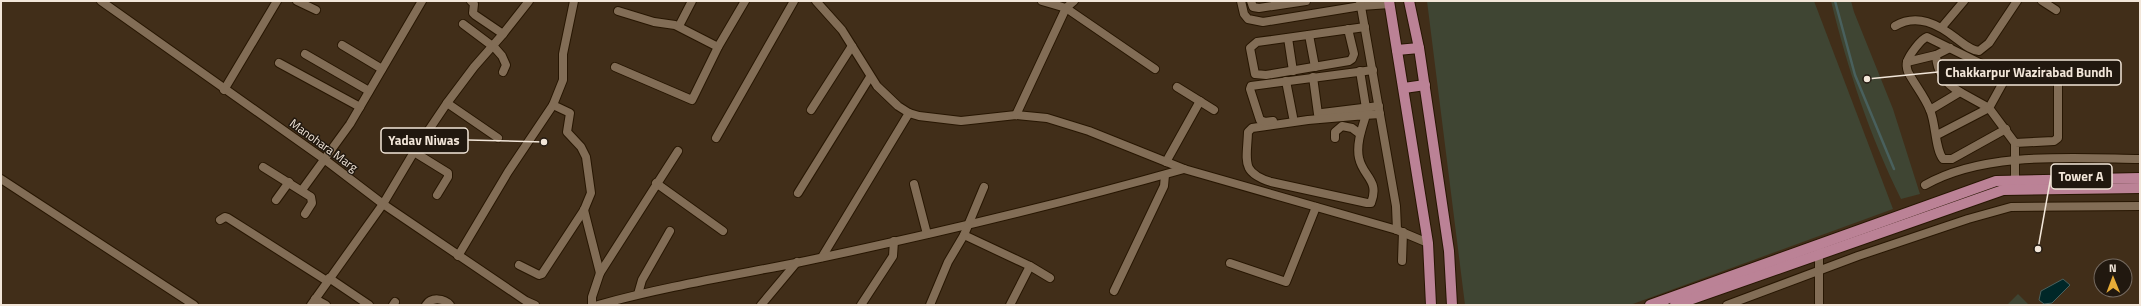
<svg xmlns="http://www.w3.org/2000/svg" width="2141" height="306" font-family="'Titillium Web',sans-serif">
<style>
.green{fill:#3f4533}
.water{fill:#002728;stroke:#49605d}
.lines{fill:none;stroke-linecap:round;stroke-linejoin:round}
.stream{stroke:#49605d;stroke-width:2.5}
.minor-casing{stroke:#271602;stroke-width:10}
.major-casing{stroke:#271602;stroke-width:12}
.minor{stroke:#826d56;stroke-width:8}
.major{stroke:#bb8296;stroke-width:10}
.labels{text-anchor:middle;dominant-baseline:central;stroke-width:3;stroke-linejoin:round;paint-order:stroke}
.street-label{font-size:12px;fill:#f2e6d9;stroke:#21180f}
.leader{fill:none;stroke:#f2e6d9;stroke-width:1.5}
.callout-dot{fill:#f2e6d9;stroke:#21180f;stroke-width:1.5}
.callout{fill:#21180f;stroke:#f2e6d9;stroke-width:1.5}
.callout-label{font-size:13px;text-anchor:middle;font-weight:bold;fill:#f2e6d9}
</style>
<rect width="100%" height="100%" fill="#412e19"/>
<g class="green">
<polygon points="1427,1 1814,1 1893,209 1630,305 1465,305"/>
<path d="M1831,1H1851L1854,12L1893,109L1920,194L1901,199C1869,134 1848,70 1831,1Z"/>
<polygon points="2018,294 2029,305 2007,305"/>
</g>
<polygon class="water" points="2063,279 2070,285 2052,303 2044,304 2039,300 2041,291"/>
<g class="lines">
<polyline class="stream" points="1835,1 1855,75 1894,169"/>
<defs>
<g id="minor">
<polyline points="101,1 324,159 383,204 526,301 535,305"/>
<polyline points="297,1 316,10"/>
<polyline points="471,1 474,4 473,13 475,15 503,34"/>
<polyline points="816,1 842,30 877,86 898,106 909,113 919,116 961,121 1016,115 1047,118 1089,131 1184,169 1397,230 1428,243"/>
<polyline points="1042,1 1066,8 1155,69"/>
<polyline points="1241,1 1244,14 1248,19 1263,22 1361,6 1390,4"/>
<polyline points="1251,1 1253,7 1259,8 1306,1"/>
<polyline points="1360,1 1396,206 1397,230"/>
<polyline points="2042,1 2056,10"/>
<polyline points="618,11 654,22 675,25 718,47"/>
<polyline points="463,24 495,48 502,56 506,65 503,72"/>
<polyline points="679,26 692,1"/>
<path d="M1895,26C1917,13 1938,24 1957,39C1964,44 1970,50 1979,51L1989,43L2017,1"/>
<polyline points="1942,27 1964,1"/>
<polyline points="1348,29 1354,54 1352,59 1349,61 1266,75 1255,74 1250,48 1257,42 1365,27"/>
<polyline points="1309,35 1315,67"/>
<polyline points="1288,38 1293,71"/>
<polyline points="342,45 382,69"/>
<path d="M1950,48L1936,55C1937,73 1945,83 1960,92"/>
<polyline points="305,54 369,91"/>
<polyline points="1907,62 1936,55"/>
<polyline points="279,63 360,107"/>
<polyline points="615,67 692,100 718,47 745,1"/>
<polyline points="1360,71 1366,108"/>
<polyline points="1313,77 1318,114"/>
<polyline points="1286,81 1293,117"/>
<polyline points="1177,87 1214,110"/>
<polyline points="224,90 277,1"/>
<polyline points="447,103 498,138"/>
<polyline points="811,110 852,46"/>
<polyline points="1930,110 1960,92 1989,108"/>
<polyline points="1322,113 1379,106"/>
<polyline points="1016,115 1066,8 1074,1"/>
<path d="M1366,115C1362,128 1356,144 1359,158C1363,177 1380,180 1371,203H1367L1271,182C1240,172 1247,161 1248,132L1252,128L1308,120L1366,115C1370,115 1375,114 1380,114"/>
<polyline points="1273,121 1265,122 1260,120 1250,89 1251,86 1373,70"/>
<path d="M2006,129L1952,159H1943C1935,149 1936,124 1930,110C1925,97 1915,85 1908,72C1907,69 1906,65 1907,62C1909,55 1921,39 1927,37L1996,71L2010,70"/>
<polyline points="1937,135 1989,108"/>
<polyline points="716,138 794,1"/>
<polyline points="1335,138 1335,132 1342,126 1352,128 1360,134"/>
<polyline points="2015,143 2054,141 2058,138 2058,76 2051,69 2010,70 1989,108 2015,143 2015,180"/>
<polyline points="414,152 448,173 448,177 437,195"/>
<polyline points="1166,162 1200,101"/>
<polyline points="263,167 311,197 312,203 305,214"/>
<polyline points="1,179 194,305"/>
<polyline points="656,183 723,231"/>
<polyline points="914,184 927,234"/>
<path d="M1925,185C1984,151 2073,158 2140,159"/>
<polyline points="302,190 350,124 422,1"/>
<polyline points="798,193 870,77"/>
<polyline points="276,200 289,182"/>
<polyline points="584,210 600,273 592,297 592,305"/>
<polyline points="220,220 225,217 228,218 327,281"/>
<polyline points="964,235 1030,266 1050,278"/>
<polyline points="458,256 508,172 553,105"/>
<polyline points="822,257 909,113"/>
<polyline points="1402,261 1403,232"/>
<polyline points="1230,263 1286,282 1316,207"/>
<polyline points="519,265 539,275 542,274 584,210 591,193 586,157 581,147 567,132 570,113 553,105 563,80 563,54 574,1"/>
<polyline points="600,273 678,151"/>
<polyline points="329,278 369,305"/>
<polyline points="1114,291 1164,186 1165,175"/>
<polyline points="638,294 642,280 670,231"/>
<polyline points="315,299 326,305"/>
<polyline points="311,305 383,204 414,152 447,103 474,67 503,34 529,1"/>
<polyline points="393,305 395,302"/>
<path d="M426,305C431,297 444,298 450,305"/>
<path d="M598,305C663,287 730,276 796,263C926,236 1056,205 1184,169"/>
<polyline points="761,305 797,262"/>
<polyline points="861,305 893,256 894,241"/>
<polyline points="930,305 948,262 964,235 984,187"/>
<polyline points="1010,305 1030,266"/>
<polyline points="1727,305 1858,256 1968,219 2011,207 2140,206"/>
<polyline points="1819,305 1819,250"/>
</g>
<g id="major">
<polyline points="1389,1 1428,243 1431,305"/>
<polyline points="1409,1 1419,48 1449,251 1452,305"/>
<polyline points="1397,50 1419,48"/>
<polyline points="1404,88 1425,85"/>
<polyline points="1650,305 1996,181 2140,178"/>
<polyline points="1675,305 2003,190 2140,188"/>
</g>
</defs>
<use href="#minor" class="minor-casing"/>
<use href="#major" class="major-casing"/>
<use href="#minor" class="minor"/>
<use href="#major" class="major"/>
</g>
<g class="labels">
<g class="street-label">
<text transform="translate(324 145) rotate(36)">Manohara Marg</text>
</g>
</g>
<path class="leader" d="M1867 79L1938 72M544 142L468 140M2038 249L2051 176"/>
<g class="callout-dot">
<circle cx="1867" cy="79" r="4"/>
<circle cx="544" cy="142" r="4"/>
<circle cx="2038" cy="249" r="4"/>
</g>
<g class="callout">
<rect x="1938" y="60" width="183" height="25" rx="4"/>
<rect x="381" y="128" width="87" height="25" rx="4"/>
<rect x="2051" y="164" width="61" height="25" rx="4"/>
</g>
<g class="callout-label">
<text x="2029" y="77">Chakkarpur Wazirabad Bundh</text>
<text x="424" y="145">Yadav Niwas</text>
<text x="2081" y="181">Tower A</text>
</g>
<rect width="2141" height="306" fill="none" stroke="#f2e6d9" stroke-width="4"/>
<g transform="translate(2113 278) rotate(359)"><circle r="19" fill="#21180f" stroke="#756a60"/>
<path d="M0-3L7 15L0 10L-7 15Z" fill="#e7ac37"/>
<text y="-6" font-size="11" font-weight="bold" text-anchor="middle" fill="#f2e6d9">N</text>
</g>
</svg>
